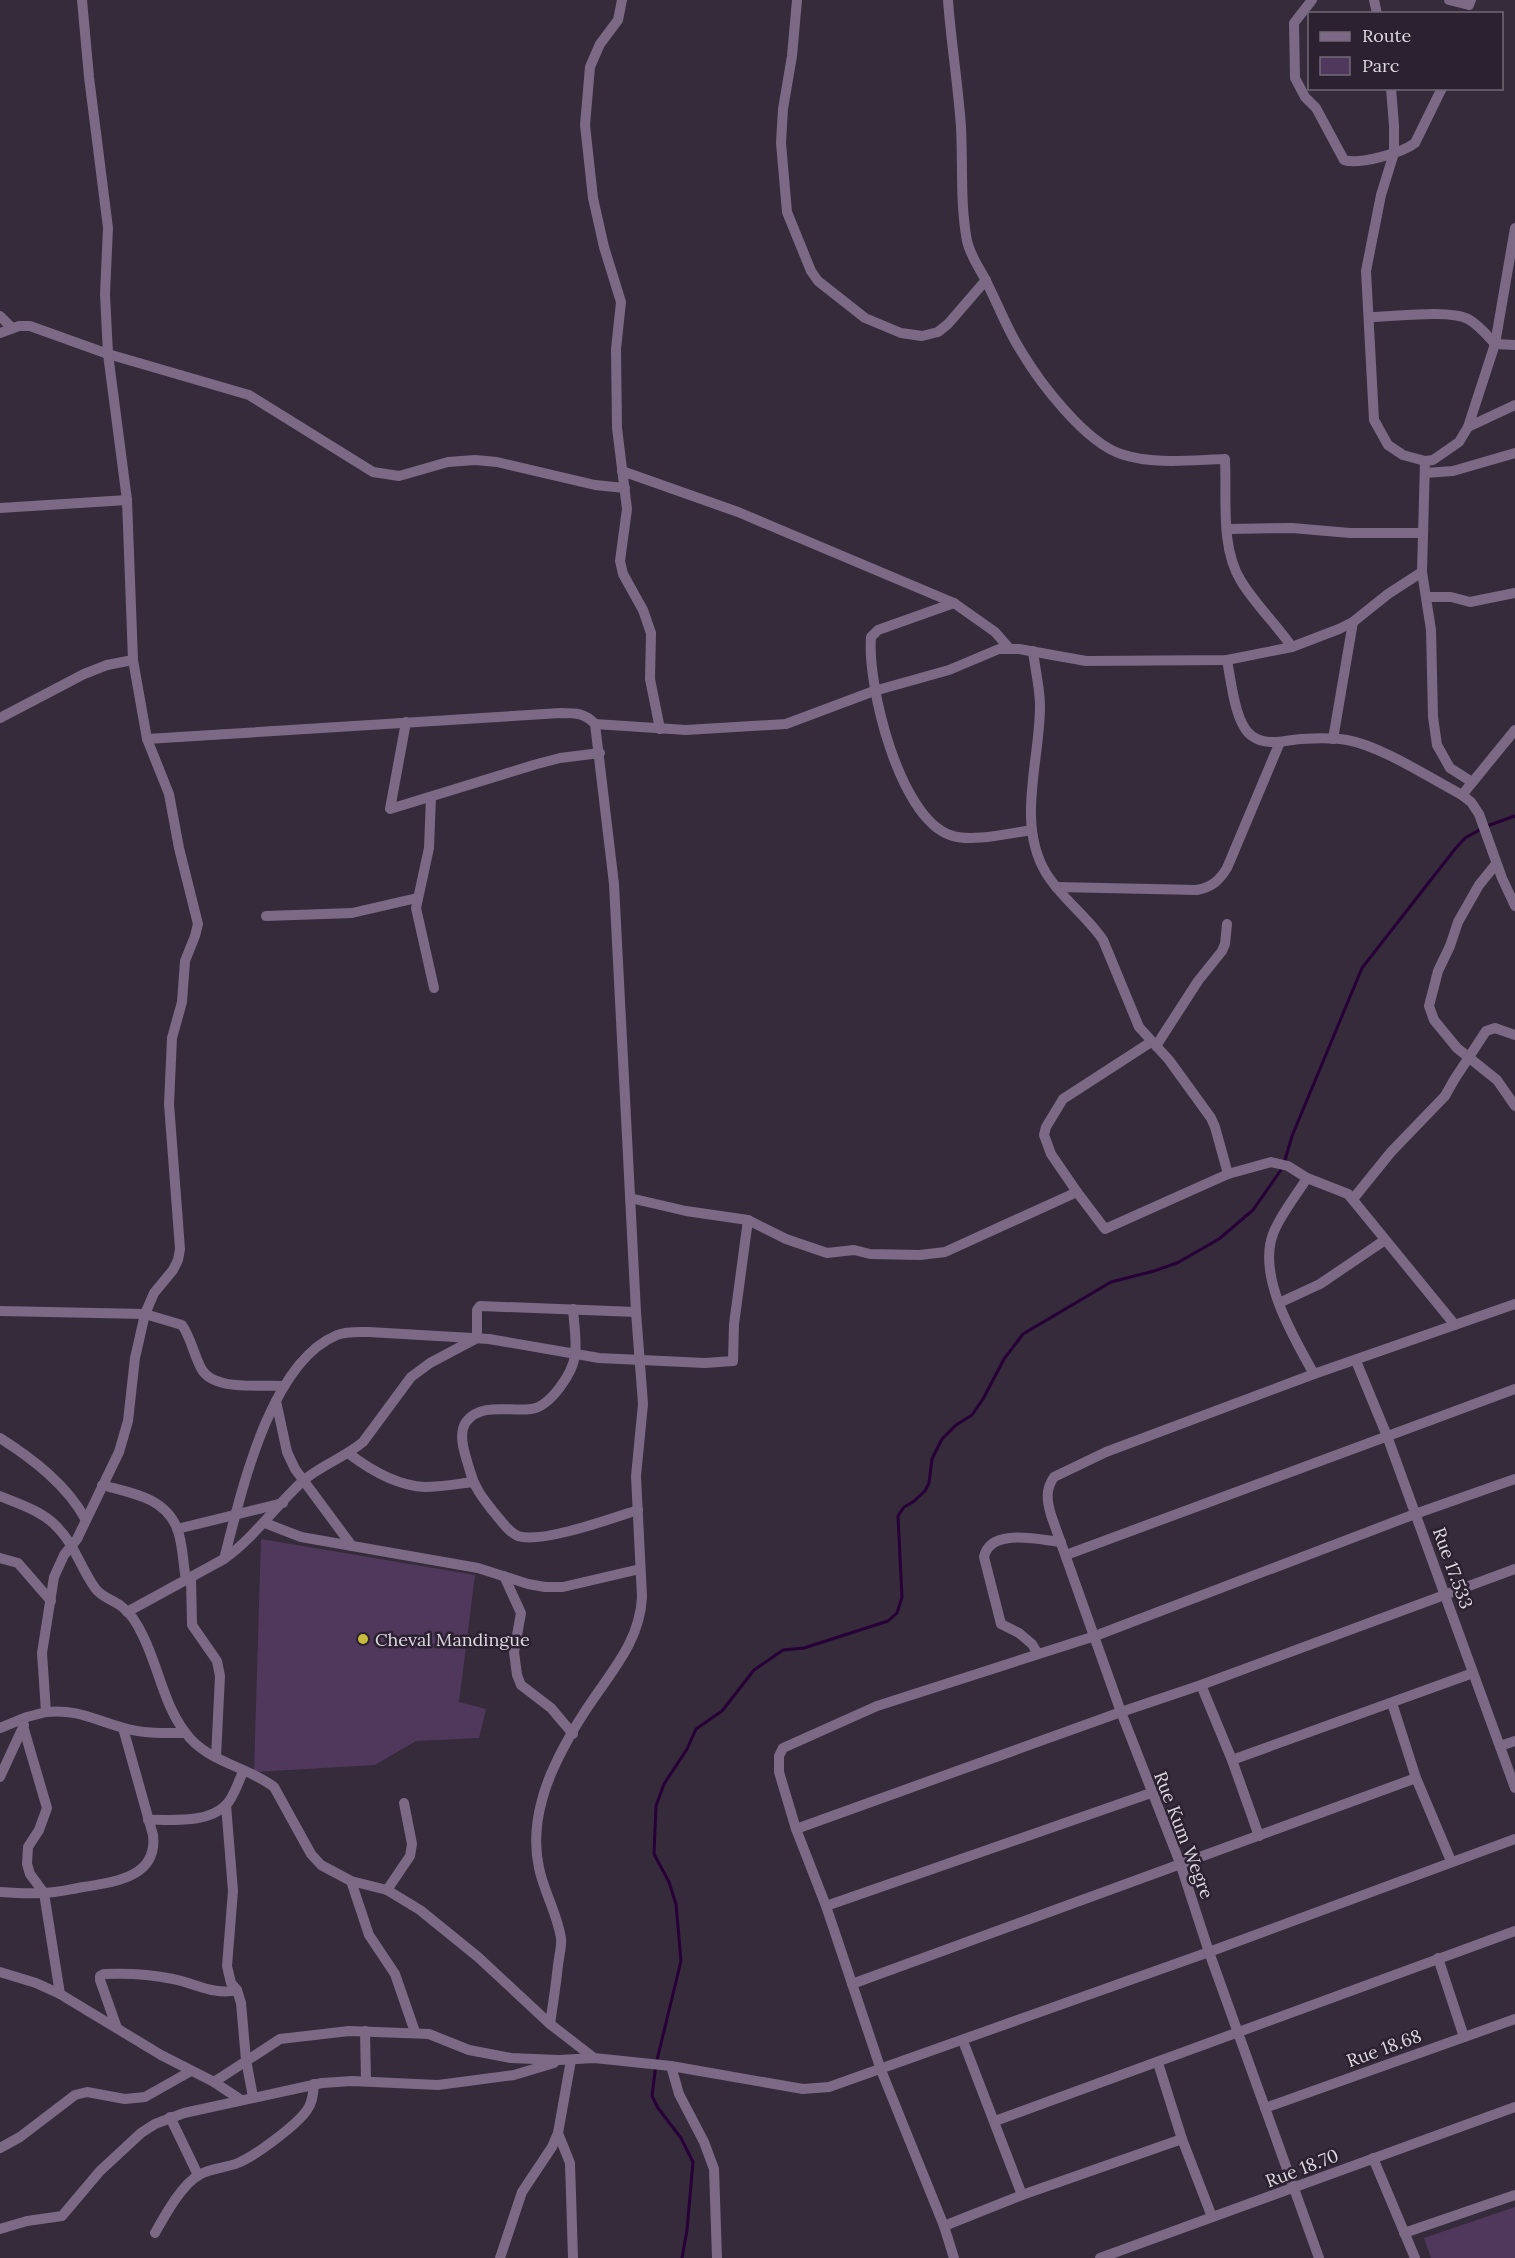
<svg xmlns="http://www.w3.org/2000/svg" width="1515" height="2258" font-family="Lora,serif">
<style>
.green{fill:#4f385c}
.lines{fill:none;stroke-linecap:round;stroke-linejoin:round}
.stream{stroke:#270038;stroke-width:3}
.minor{stroke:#7b6986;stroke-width:10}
.poi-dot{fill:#c8bb3b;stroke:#2b2130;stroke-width:2}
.labels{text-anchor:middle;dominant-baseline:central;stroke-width:5;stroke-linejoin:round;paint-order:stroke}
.street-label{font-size:18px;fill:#ded8e2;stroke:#2b2130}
.poi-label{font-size:18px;fill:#ded8e2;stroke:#2b2130;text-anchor:start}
</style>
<rect width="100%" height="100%" fill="#352b3a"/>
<g class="green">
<polygon points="261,1539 475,1575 459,1702 486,1709 479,1738 416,1741 375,1765 254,1772"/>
<polygon points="1515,2207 1515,2258 1431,2258 1424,2238"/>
</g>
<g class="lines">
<g class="stream">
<polyline points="1487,826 1515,816"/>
<polyline points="682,2258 687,2230 693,2162 681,2138 658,2108 652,2096 656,2064 681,1961 676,1904 669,1882 654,1854 656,1806 664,1784 687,1749 696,1729 722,1711 754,1670 783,1650 804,1648 888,1621 897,1613 902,1597 898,1516 904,1507 913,1502 925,1491 929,1483 932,1459 942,1439 956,1425 972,1415 983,1399 1004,1359 1023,1334 1111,1282 1154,1271 1177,1263 1219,1239 1253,1210 1283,1167 1292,1136 1362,968 1455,849 1465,838 1481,829"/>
</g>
<g class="minor">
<path d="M82,0L89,77L108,228L105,294L108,354L127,500L133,660L147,739L561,713C576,713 585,713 595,724L614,884L636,1312L643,1404L636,1476L642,1597C640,1638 616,1666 594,1698C575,1725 550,1768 542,1800C536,1822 534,1845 539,1868C544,1892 557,1913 561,1938C562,1946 559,1956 558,1965C556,1985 553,2004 550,2024"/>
<polyline points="622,0 618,20 600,44 590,67 585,125 593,198 604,247 621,302 616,349 617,428 627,509 620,561 623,574 643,610 651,633 650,679 660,729"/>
<polyline points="797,0 792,56 783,109 781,143 787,212 811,271 818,281 865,318 901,333 922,336 938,332 948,324 986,280"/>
<path d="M948,0C951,42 958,84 961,127C963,165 960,203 967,241C971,258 981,270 988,285C999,307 1008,331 1021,351C1040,383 1085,442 1121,454C1153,465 1192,460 1225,459C1227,498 1220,547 1241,581C1255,604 1276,624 1292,647"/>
<path d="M1312,0L1294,23L1295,78L1305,97L1316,108L1344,160C1359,165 1402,153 1415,143L1442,88"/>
<polyline points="1374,0 1377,14"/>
<polyline points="1449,0 1469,5 1471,0"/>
<polyline points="1391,88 1394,126 1394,153 1381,195 1366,271 1374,420 1388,445 1403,455 1425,461 1433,460 1459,442 1468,427 1495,344 1515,228"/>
<polyline points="0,316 12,328"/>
<path d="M1369,317C1393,317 1448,309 1468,319C1479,325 1487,335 1495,344L1515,345"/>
<polyline points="0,333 19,326 30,326 108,354 249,395 373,472 399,476 448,462 475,460 497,462 595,485 625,488"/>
<polyline points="1468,427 1515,405"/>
<polyline points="1425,461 1422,572 1431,630 1433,717 1437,745 1450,768 1472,782"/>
<polyline points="622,471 738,512 954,603 995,632 1009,648"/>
<polyline points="1425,473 1453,471 1515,453"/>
<polyline points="0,508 127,500"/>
<polyline points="1228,529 1292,528 1350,533 1423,533"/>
<polyline points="1426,597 1451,597 1470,602 1515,593"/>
<path d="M954,603L878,630L871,637C867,685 899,817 950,835C971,843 1010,833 1032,830"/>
<path d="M1033,651C1035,669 1040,688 1040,706C1040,761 1016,823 1046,873C1061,898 1087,916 1103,940L1139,1027L1169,1060L1211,1118L1215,1127L1228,1174L1271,1162L1288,1166L1307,1178L1348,1194L1455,1325"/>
<path d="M1227,660C1231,680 1235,725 1252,736C1267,747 1285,740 1301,739C1316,738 1332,737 1347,740C1381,746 1430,778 1462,795L1471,802L1479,814L1502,878L1515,906"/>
<polyline points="0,718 84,674 107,665 133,660"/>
<polyline points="406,722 390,809 537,764 560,758 600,753"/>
<polyline points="595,724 686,730 786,724 874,691 949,670 999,649 1019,649 1086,661 1227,660 1292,647 1339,629 1353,622 1388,594 1422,572"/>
<polyline points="1333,739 1353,622"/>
<polyline points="1462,795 1515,730"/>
<polyline points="431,797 429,848 416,908 434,988"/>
<polyline points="1496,864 1479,885 1458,922 1450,946 1438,971 1429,1006 1434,1020 1457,1048 1497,1080 1515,1106"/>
<path d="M1056,887L1197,890C1212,887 1219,881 1227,868L1280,742"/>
<polyline points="266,916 352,913 417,898"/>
<polyline points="1151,1042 1063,1099 1046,1127 1044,1135 1051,1154 1077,1192 1105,1229 1228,1174"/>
<polyline points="1156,1046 1198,981 1222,951 1225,944 1227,924"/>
<path d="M1307,1178C1296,1196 1280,1215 1273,1234C1257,1277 1294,1338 1314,1374"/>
<polyline points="630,1198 686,1211 748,1220 786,1239 827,1253 854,1250 870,1254 920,1255 945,1252 1077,1192"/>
<polyline points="1353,1199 1391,1152 1445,1096 1454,1080 1486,1031 1495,1028 1515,1035"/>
<polyline points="1279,1303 1320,1284 1385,1240"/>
<path d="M573,1309C574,1324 577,1341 575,1355C573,1373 550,1407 531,1409C510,1412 481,1402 466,1422C457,1435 466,1457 470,1471C474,1487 482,1497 492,1510C499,1518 508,1532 518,1536C541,1544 613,1518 638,1510"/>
<path d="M0,1311L145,1314L182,1325C191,1338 194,1355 201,1368C213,1392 261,1384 284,1386"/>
<polyline points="1356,1361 1387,1436 1515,1788"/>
<polyline points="276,1401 287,1452 295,1469 352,1546"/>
<path d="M0,1438C33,1459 67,1485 86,1520"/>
<path d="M348,1453C369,1469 398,1486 425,1487C441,1487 457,1484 473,1482"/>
<path d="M102,1485C131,1493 164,1497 177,1528C183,1543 183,1564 186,1580"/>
<path d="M0,1496C19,1504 42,1511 56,1526C74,1543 81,1569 95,1588C101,1597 113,1600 121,1606C131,1613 138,1625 143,1636C158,1666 164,1705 185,1732C206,1762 247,1766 274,1787L311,1854L321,1865L351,1881L387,1890L420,1910L478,1957L550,2024L594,2058"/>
<polyline points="265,1523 301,1537 478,1568 528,1584 545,1587 563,1587 640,1569"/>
<polyline points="177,1529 283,1503"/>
<polyline points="1066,1555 1515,1389"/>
<polyline points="0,1558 18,1563 51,1601"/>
<path d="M224,1559C241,1494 269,1363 337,1335C347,1331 358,1332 369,1332L489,1339L599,1358L705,1363L733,1361L734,1324L748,1220"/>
<polyline points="504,1576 521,1613 514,1652 517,1675 521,1685 551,1708 573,1734"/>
<polyline points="191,1577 192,1625 217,1661 220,1676 216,1757"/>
<path d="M127,1612L224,1559C255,1537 276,1505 304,1480C322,1465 345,1457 363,1442L411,1377L430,1363L477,1338V1310L480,1306L636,1312"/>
<path d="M1038,1654L1032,1644L1019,1633L1001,1624L984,1557C990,1527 1040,1540 1061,1542"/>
<polyline points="1201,1685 1232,1760 1259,1836"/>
<polyline points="1392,1703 1416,1778 1451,1861"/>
<path d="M46,1712C79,1709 94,1720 124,1728C144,1734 165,1733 185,1733"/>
<polyline points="23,1726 47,1808 39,1830 28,1847 27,1864 30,1874 44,1893 60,1994"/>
<polyline points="0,1728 27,1717 46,1712 42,1653 54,1577 64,1555 77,1539 119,1452 128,1421 135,1358 145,1314 154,1293 173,1270 178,1260 180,1249 169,1104 172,1038 182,1002 185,961 195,936 198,924 179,848 169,794 147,739"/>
<polyline points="1500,1746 1515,1741"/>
<polyline points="1232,1760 1473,1673"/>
<polyline points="0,1777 24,1725"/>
<polyline points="226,1805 233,1891 227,1966 231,1983 237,1990 241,2003 246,2060 253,2097"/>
<path d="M148,1820C173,1819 206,1824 226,1805C234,1797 238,1782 243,1772"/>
<polyline points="796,1829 1121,1712 1201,1685 1515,1569"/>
<polyline points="351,1881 369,1935 395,1974 415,2032"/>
<polyline points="387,1890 410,1856 412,1844 404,1803"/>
<path d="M0,1892C14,1893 28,1894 42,1893C56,1893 71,1889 84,1887C115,1882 158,1877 153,1835L123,1728"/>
<polyline points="826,1906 1151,1793"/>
<polyline points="1438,1958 1464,2037"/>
<polyline points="0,1972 36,1983 60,1994 161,2055 214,2082 241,2100"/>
<polyline points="852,1984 1416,1778"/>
<path d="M117,2028L100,1980V1976L104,1974C128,1973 149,1974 173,1979C195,1983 215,1996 237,1990"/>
<polyline points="365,2031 366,2081"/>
<polyline points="963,2041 1022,2195"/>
<polyline points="1158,2063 1182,2139 1212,2217"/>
<polyline points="671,2066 679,2094 704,2142 714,2169 717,2258"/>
<polyline points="214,2082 280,2039 349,2031 429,2034 469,2050 511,2058 559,2060 594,2058 671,2066 803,2089 829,2087 1209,1952 1515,1839"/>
<polyline points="1265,2108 1515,2019"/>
<polyline points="170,2117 198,2175"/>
<polyline points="995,2121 1515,1931"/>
<polyline points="558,2133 570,2163 573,2258"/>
<polyline points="0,2148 20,2137 75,2095 87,2092 125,2099 145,2097 191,2071"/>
<polyline points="1373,2158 1415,2258"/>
<polyline points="944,2226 1022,2195 1182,2139"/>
<polyline points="0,2229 27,2221 62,2216 100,2171 141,2133 155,2124 184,2113 322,2083 352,2081 438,2085 514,2075 554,2063"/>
<path d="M155,2233C164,2217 182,2184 199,2175C210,2168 226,2168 238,2163C255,2156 297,2125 307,2110C313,2102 313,2093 314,2084"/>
<polyline points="1404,2233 1515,2195"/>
<polyline points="500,2258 522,2192 552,2147 558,2133 571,2060"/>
<polyline points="954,2258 944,2226 881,2070 826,1906 796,1829 779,1772 779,1756 783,1748 877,1706 1095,1636 1415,1514 1515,1479"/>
<polyline points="1100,2258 1515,2107"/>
<path d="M1319,2258L1209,1952L1180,1863L1121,1712L1051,1515C1047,1501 1045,1490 1054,1477L1106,1452L1314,1374L1515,1304"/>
</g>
</g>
<circle class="poi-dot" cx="363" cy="1639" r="6"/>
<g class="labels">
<g class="street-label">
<text transform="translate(1453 1568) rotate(70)">Rue 17.533</text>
<text transform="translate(1184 1835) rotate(69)">Rue Kum Wegre</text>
<text transform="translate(1384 2048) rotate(-20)">Rue 18.68</text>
<text transform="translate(1302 2168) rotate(-21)">Rue 18.70</text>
</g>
<g class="poi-label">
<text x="375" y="1639">Cheval Mandingue</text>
</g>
</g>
<rect x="1308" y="12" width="195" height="78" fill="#2b2130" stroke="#736a77" stroke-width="1.5"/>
<rect x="1320" y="32" width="30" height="9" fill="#7b6986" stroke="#736a77" stroke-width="1.5"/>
<text x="1362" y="42" font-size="18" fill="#ded8e2">Route</text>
<rect x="1320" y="57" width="30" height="18" fill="#4f385c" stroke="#736a77" stroke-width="1.5"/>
<text x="1362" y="72" font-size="18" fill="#ded8e2">Parc</text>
</svg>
